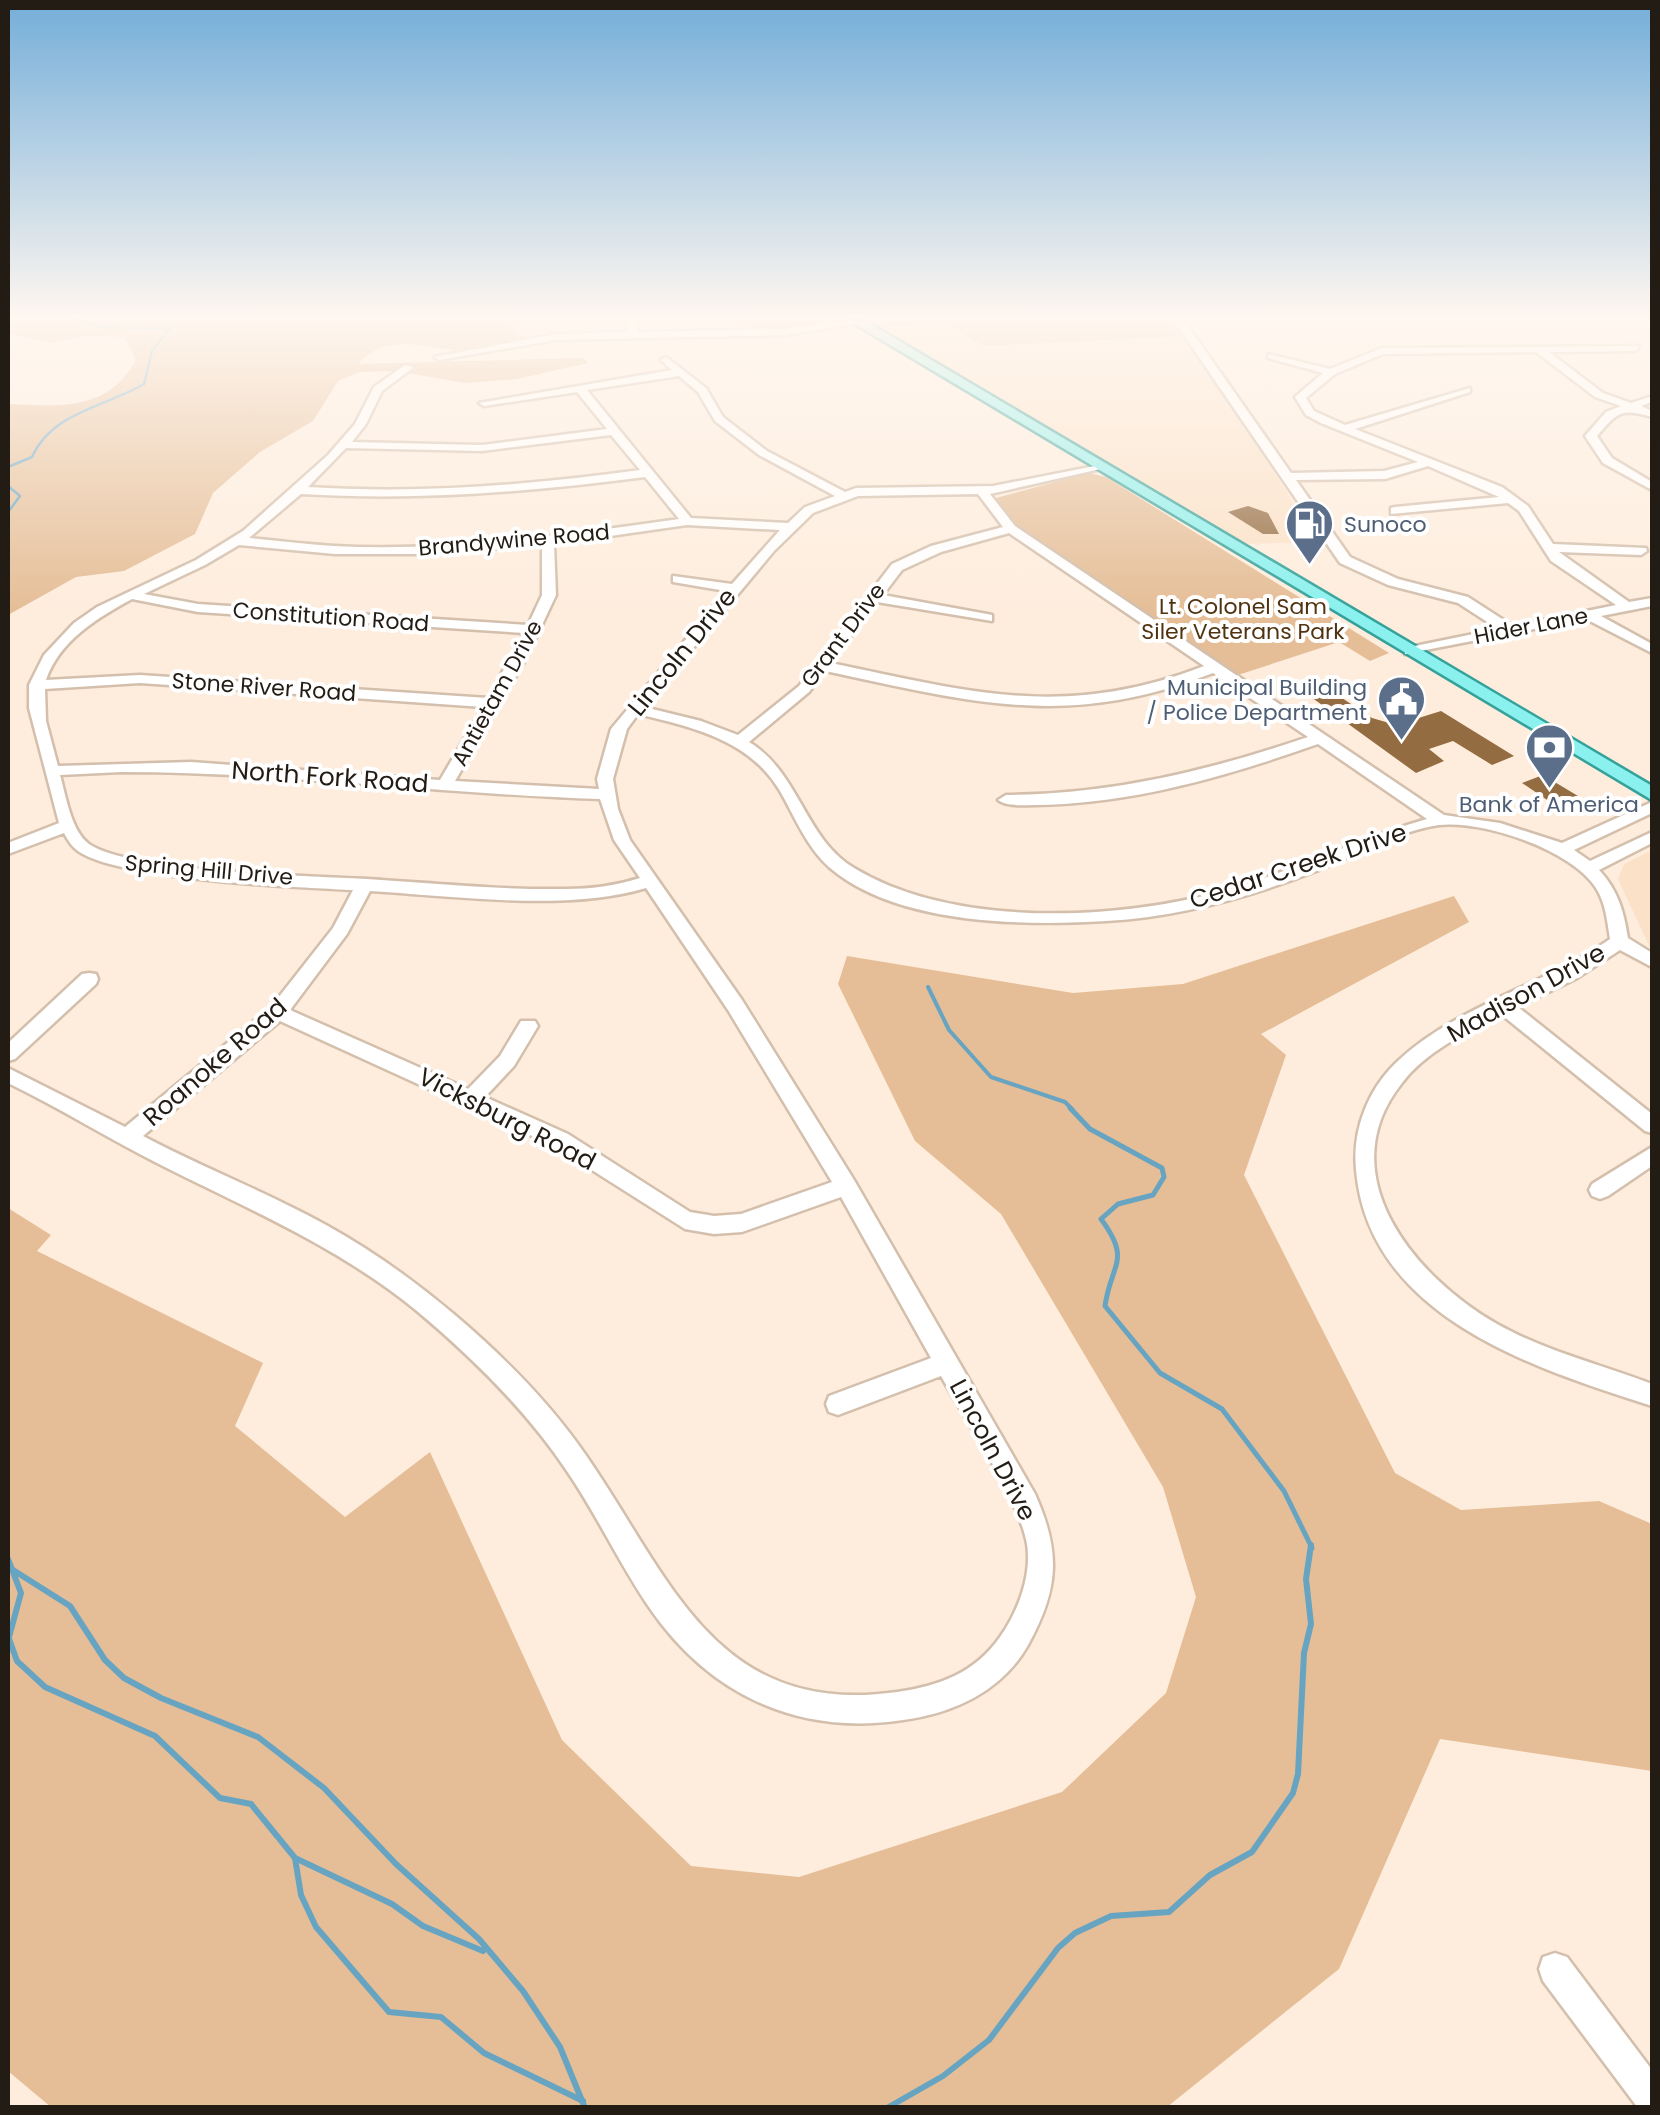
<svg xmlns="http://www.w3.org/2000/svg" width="1660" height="2115" font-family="Poppins,sans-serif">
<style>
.built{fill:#fbe1c7}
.green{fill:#e5be97}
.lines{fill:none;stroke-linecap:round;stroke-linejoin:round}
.stream-far3{stroke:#67a4c2;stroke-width:2.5}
.stream-far2{stroke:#67a4c2;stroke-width:4}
.stream-far1{stroke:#67a4c2;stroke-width:5}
.stream{stroke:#67a4c2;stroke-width:6}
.building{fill:#946c41}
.minor-casing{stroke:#d3bfac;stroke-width:5}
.major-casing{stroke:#35a19a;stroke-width:5}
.minor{fill:#fff;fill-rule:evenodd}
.major{fill:#8bf1ee;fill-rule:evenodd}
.labels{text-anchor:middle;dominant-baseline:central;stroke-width:8;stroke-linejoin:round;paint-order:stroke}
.far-service-label{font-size:22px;fill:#4e5e75;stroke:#fff;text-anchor:start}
.far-street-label{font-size:22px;fill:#231c15;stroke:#fff}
.far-park-label{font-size:22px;fill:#513311;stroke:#fff}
.street-label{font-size:25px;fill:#231c15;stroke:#fff}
</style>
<rect width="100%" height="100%" fill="#feeddd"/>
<g class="built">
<polygon points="943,323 984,346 1189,336 1318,542 1241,544 877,327"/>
<polygon points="1652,850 1652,952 1618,879 1624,864"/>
</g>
<g class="green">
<path d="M8,315H445L468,319L551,315L556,319L509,324L526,339C509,345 489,351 471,351C432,351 388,329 358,364L583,358L588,363L517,379L465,383L396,371L360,372L338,381L313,421L260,452L213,493L195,534L124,571L76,577L8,615V404C60,406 107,412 136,360L124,337L87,336L51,343L8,333Z"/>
<path d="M726,315H827L843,325C802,332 760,339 726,315Z"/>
<polygon points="858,315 1174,315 1189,336 984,346 943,323 877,327"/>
<polygon points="1089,473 1106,477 1389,653 1370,661 1339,642 1238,675 1014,524 996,498"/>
<polygon points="1454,896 1469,922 1261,1034 1286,1055 1244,1175 1395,1473 1461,1510 1599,1501 1652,1524 1652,1771 1440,1739 1339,1969 1167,2107 52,2108 8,2071 8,1208 51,1235 37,1251 263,1363 235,1426 345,1517 430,1452 562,1740 691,1866 799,1877 1062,1792 1166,1693 1196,1597 1163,1487 1001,1214 915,1141 838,984 847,956 1073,993 1183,984"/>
</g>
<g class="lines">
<g class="stream-far3">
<polyline points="68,315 98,327 166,329"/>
<path d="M8,467L32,457C52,412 105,407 144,384L152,351L180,315"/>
<polyline points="8,486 20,496 8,512"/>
</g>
<polyline class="stream-far2" points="928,987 949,1030 991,1077 1065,1102 1073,1110"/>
<path class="stream-far1" d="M1070,1108L1090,1129L1162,1168L1164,1177L1153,1195L1118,1204L1101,1219C1132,1261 1111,1263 1105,1306L1160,1373L1222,1409L1284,1491L1312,1548"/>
<g class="stream">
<polyline points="8,1559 21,1593 9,1637"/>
<polyline points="13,1570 70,1606 105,1660 124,1678 161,1698 258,1737 324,1788 396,1864 479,1939 523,1991 560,2047 585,2108"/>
<polyline points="8,1636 17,1661 45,1687 155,1736 220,1798 251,1804 295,1858 392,1904 423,1926 483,1951"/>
<polyline points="295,1858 301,1895 316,1927 389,2012 441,2017 484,2053 583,2101"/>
<polyline points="887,2108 943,2076 989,2040 1058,1948 1075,1933 1111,1916 1169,1912 1210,1875 1252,1852 1293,1793 1298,1774 1304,1653 1311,1624 1306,1579 1311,1545"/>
</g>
</g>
<g class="building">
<polygon points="1248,506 1268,513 1279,534 1263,534 1228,512"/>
<polygon points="1330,690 1372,718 1396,725 1441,711 1514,756 1492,765 1453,741 1429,749 1444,761 1416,773 1311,697"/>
<polygon points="1543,775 1578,796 1553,804 1522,783"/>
</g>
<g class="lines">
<defs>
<g id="minor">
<polygon points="621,315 631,315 637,321 638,332 784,329 858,319 863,322 784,335 556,340 439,360 434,357 556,334 628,332 629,324"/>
<path d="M1170,315H1180L1291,473L1384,471L1418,462L1321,423L1306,415L1295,397L1323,373L1268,358V354L1330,369L1382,348L1639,346L1636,351L1549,352L1603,393L1631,403L1652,396V402L1641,406L1652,411V417C1621,408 1618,412 1597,436L1612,458L1652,482V490L1603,463L1585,436L1606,412L1621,406L1595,397L1536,352L1383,354L1335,374L1306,398L1314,411L1345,425L1470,388V392L1355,429L1502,487L1528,506L1553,544L1646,548L1647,551L1641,555L1559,552L1629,602L1652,598V606L1601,616L1652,644V653L1586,619L1405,654V648L1498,629L1458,603L1388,585L1340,563ZM1428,466L1499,497L1395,507L1391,508V514L1508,503L1519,511L1551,561L1616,605L1513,626L1468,597L1398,579L1350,557L1296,480L1385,479Z"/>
<path d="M666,357L706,388L723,417L767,451L845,492L856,488L993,486L1105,464V468L990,494L1015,526L1444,815L1500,823L1562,843L1652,802V813L1574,850L1590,861L1652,832V843L1599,870C1618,890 1624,912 1628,938L1652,953V967L1620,950L1577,978L1518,1007L1652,1114V1133L1645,1131L1502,1015C1467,1032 1426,1051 1402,1083C1328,1175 1416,1278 1497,1324C1547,1352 1600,1364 1652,1384V1406C1534,1368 1369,1317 1356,1170C1352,1129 1369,1087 1399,1060C1457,1006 1544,985 1610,939C1607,921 1606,904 1596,888C1572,850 1483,820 1439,825C1402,830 1354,855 1319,870C1250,897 1180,917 1106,921C1023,926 896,925 829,867C806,846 795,817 780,791C750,740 692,727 638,714L627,729L613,779L618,809L630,840L742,1000L854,1180L1035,1494C1061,1552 1059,1589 1028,1645C1002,1691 954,1713 903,1720C798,1736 709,1695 649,1607C619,1563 597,1515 567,1471C526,1410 473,1358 417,1311C339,1247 250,1210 161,1165C109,1139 60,1108 8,1083V1068L125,1127L271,1007L333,928L353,890C296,887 119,880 78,851C72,847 67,839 64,833L8,854V843L59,823L29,708V685L44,655L74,623L97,607L196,560L243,531L328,455L355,424L374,387L405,365L414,367L382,391L366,424L352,442L482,445L607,429L577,392L484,406L479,403L672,370L661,360ZM679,376L698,392L715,421L759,455L835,496L805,507L788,523L691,518L587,390ZM611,435L640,470C530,485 420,494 308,487L346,448L482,451ZM645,477L679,519C565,535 449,552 334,546C305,544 277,541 249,538L301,494C417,501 530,492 645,477ZM978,494L1003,527L931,546L892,564L799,686L738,735L701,721L644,707L774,551L813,513L858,496ZM687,525L780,530L732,584L673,576V582L726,591L611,729L597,779L599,789L455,781L527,657L556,595L554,544ZM1009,533L1204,666C1064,720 971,692 831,663L877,602L992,621V615L987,614L883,595L902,570L941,552ZM239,545L335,554H419L542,545V595L528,625L198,604L144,594L205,565ZM132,599L198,612L524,633L488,698L140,675L46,680C59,641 97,618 132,599ZM825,671C972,702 1067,730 1213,673L1308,737C1208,771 1112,794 1006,795L998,800C1008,807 1022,805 1035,805C1133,804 1227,776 1318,744L1427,819C1359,838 1295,871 1226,890C1118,921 953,928 854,868C805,839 799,772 749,742L809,692ZM140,683L483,707L440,780L191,762L58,766L46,721L45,689ZM121,772C282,772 440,794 600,799L614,840L640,878C615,886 591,889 565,889C499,890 432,883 367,879C312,876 129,872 89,844C71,831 66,796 60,775ZM646,888L728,1010L832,1182L741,1214L714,1216L690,1212L568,1134L485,1097L514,1066L538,1026L535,1021H521L500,1056L468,1089L290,1010L347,934L370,891C453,896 568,912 646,888ZM280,1021L554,1146L685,1229L714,1234L742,1232L841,1197L931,1358L829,1396L826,1404L829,1412L838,1415L941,1376C965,1419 1019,1499 1027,1544C1032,1575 1018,1612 1000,1637C975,1673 939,1686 897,1692C714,1718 670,1576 585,1454C549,1402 504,1357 456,1316C416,1282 373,1251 326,1225C267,1192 203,1168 143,1136Z"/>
<polygon points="89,973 96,974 98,979 96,984 15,1059 8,1061 8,1043 82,974"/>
<polygon points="1652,1147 1652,1166 1608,1196 1600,1199 1592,1196 1589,1190 1592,1184"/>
<polygon points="1555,1953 1567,1957 1652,2070 1652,2108 1638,2108 1543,1981 1539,1969 1543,1957"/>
</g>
<polygon id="major" points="840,315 855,315 1652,786 1652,800"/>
</defs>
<use href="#minor" class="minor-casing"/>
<use href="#major" class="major-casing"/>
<use href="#minor" class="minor"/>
<use href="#major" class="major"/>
</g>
<linearGradient id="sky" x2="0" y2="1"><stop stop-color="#74aed9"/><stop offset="0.52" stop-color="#fff7f0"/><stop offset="1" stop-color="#fff7f0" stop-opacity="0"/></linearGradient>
<rect width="1660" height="611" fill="url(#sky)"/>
<defs>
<symbol id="fuel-pin" viewBox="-11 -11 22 30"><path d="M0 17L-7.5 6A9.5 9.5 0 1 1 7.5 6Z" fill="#5c6f8a" stroke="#fff"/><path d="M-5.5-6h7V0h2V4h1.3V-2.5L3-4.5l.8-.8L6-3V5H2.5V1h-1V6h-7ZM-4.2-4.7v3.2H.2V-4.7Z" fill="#fff"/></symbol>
<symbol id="civic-pin" viewBox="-11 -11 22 30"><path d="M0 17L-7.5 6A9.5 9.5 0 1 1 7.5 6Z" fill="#5c6f8a" stroke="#fff"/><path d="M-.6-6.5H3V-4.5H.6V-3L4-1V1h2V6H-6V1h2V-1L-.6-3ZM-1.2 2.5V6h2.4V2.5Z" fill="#fff"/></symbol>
<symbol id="bank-pin" viewBox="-11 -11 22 30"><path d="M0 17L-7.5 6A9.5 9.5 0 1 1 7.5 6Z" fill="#5c6f8a" stroke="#fff"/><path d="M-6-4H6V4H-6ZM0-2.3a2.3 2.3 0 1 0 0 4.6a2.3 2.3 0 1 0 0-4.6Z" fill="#fff"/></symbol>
</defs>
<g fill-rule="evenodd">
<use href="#fuel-pin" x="1282" y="496" width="55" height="75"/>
<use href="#civic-pin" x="1374" y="672" width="55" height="75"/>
<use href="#bank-pin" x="1522" y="720" width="55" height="75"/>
</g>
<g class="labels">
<g class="far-service-label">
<text x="1344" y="524">Sunoco</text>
<text x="1367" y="687" text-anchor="end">Municipal Building<tspan x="1367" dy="25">/ Police Department</tspan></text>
<text x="1549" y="804" text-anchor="middle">Bank of America</text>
</g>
<g class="far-street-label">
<text transform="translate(514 540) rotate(-5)">Brandywine Road</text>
<text transform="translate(331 617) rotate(4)">Constitution Road</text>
<text transform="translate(1531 626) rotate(-11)">Hider Lane</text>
<text transform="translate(843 635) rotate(-53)">Grant Drive</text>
<text transform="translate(264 687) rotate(4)">Stone River Road</text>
<text transform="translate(497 693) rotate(-61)">Antietam Drive</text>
<text transform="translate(209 870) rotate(5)">Spring Hill Drive</text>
</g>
<g class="far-park-label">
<text x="1243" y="606">Lt. Colonel Sam<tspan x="1243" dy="25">Siler Veterans Park</tspan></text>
</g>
<g class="street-label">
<text transform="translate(682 652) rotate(-51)">Lincoln Drive</text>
<text transform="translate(330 777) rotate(4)">North Fork Road</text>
<text transform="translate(1298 866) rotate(-18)">Cedar Creek Drive</text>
<text transform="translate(1526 993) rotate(-29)">Madison Drive</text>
<text transform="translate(215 1062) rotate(-41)">Roanoke Road</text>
<text transform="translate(507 1119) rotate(27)">Vicksburg Road</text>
<text transform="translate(993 1450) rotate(62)">Lincoln Drive</text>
</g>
</g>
<rect width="1660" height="2115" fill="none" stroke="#231c15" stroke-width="20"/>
</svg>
